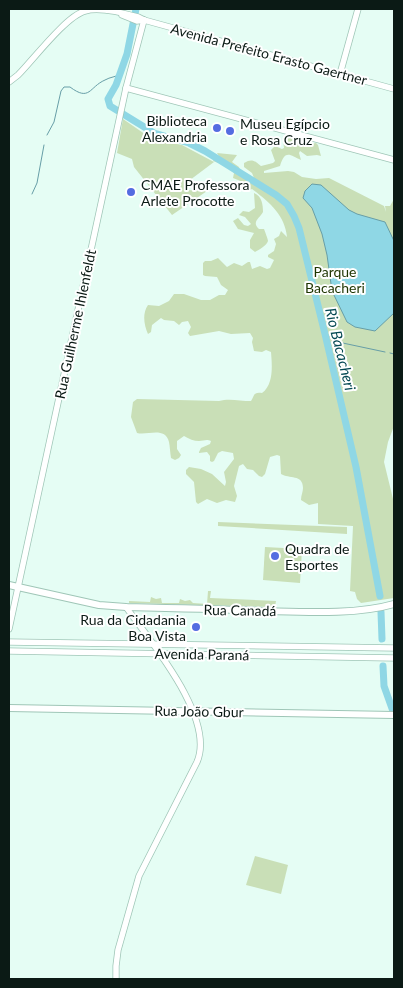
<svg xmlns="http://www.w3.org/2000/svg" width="403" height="988" font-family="Lato,sans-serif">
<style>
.green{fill:#c9dfb7}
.water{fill:#8fd7e5;stroke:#679ea7}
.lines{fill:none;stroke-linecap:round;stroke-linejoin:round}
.stream{stroke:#679ea7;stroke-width:1}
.river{stroke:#8fd7e5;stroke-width:7}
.secondary-casing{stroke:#9fc6b7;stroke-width:7}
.primary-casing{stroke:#9fc6b7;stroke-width:8}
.secondary{stroke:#fff;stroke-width:5.5}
.primary{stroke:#fff;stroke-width:6}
.poi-dot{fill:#546ce1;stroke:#fff;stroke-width:2}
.labels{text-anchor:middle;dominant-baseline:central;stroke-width:4;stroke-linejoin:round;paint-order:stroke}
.street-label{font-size:14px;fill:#0b1a15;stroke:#fff}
.poi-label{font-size:14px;fill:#0b1a15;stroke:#fff;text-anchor:start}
.park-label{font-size:14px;fill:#1e3500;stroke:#fff}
.water-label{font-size:15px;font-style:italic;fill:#054953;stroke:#fff}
</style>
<rect width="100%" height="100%" fill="#e5fdf4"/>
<g class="green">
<polygon points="123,119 152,139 182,145 214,162 186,183 186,190 207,191 172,215 134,167 132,159 117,153"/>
<path d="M285,137C294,138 309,145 316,143L318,145L321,156L317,155L307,156L300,151L299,153L301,160C290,155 285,149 280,166L264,171V173L288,171L294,172L302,177L316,179L329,178L384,206L386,212L385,206H390L394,199V426L388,442L384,462L394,503V598L361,603L357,599L355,592L350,591L353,526L318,524V503L309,505L301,500C301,495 303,492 303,488C303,474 289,479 281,474L280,456L277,455L270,457L265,474L262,477L259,476L253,470L247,469L243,464L239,466L234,486L237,496L235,502L226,500L217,503L207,499L198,504L196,502L194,482L186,474V470L189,467L201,469L212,474L225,486L226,482L224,472L234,459L233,453L222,451L218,453L214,461L212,462L210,461V456L207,452L199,453V452L201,448L210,444L211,441C206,439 204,441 199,441C194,441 189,439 184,436L177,441V449L181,455L179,458L175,460L171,458C170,452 170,447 169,442C165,426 147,436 137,433L131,417L133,402L137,399L219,401C229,398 240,401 251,401C255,395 253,392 262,393C274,384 272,365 271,352L266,350L262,352L254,351L252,342L253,338L250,333L231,334L219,331L190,336L188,333L191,327L188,321L182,322L179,325L174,321L164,320L161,318L152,325L151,332L148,334C144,325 142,314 148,305L159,306L169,301L174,294H184L201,300H210L219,295H225L228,290L221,285L217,277L205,276L203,275V263L205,261H211L218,258L227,267L234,263L242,266L248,262H250L252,269L260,266L267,269L270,268L274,260L268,257V255L274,251L276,244L274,239L279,236L281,231L287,237C285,215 269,202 252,189L250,190L247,185L254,178L252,173L244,167V163C252,158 255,161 261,166L273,163L275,161L271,150L275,146L282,149L284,148L283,139Z"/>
<polygon points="217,153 237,155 232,162 239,167 241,174 249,181 248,182 243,182 233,178 234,173 224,165 213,161 214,159 220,158"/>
<path d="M254,193C262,196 263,205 263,212C260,218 251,222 259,229H264C265,232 268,239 268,241C267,245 259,250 255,252L250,248V240L254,233L238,229L233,221L238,218L244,225L248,226L251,224L245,217L239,215L243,211L249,212L255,208Z"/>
<polygon points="218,522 347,527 347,534 218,526"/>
<polygon points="265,547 302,549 300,583 263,580"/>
<polygon points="208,591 211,591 210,598 276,601 275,607 129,603 129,601 150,602 151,597 156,599 161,598 162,603 179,603 180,599 185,601 190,600 193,603 207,604"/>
<polygon points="255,856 288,865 281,894 246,885"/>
</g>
<polygon class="water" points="312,184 321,185 349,210 357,214 385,222 394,241 394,313 375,331 355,327 347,322 332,291 327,255 322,234 312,208 303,198 305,191"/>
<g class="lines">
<g class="stream">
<path d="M47,135L54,122L61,91L64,87H70C90,102 89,87 105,80C110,77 116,77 121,74"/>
<polyline points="32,194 37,183 44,145"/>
<polyline points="325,334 338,342 385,352"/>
<polyline points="390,353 394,354"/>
</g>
<g class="river">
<polyline points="136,9 127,54 116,85 108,99 110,106 154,133 189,143 205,151 276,195 287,204 294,216 299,228 325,334 356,467 380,596"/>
<polyline points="381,612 382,639"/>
<polyline points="383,666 384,686 394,714"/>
</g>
<defs>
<g id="secondary">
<polyline points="122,15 137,21 144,20"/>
<polyline points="340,74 358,9"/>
<path d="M9,82L18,75C33,60 66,16 85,11C99,7 124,13 138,17L144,20L394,89"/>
<polyline points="126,88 394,160"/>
<polyline points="9,629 126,88 144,20"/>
<polyline points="9,642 394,648"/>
<polyline points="9,651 394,658"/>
<path d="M116,979V966L118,950L139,876L197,762C216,718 150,641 126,607"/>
</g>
<g id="primary">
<path d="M9,585L99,605L126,607C172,608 218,609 264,611C304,612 356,615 394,604"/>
<polyline points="9,708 394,715"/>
</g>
</defs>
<use href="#secondary" class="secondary-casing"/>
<use href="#primary" class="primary-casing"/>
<use href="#secondary" class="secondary"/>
<use href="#primary" class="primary"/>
</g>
<g class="poi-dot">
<circle cx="217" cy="128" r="5"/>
<circle cx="230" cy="131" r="5"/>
<circle cx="131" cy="192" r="5"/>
<circle cx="275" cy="556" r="5"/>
<circle cx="196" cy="627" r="5"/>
</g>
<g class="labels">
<g class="street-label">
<text transform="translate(269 54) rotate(15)">Avenida Prefeito Erasto Gaertner</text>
<text transform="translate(75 324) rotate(-78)">Rua Guilherme Ihlenfeldt</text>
<text transform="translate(240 610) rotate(1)">Rua Canadá</text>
<text transform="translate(202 654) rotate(1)">Avenida Paraná</text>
<text transform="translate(199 711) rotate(1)">Rua João Gbur</text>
</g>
<g class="poi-label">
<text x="207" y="120" text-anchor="end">Biblioteca<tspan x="207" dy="16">Alexandria</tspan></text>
<text x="240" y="123">Museu Egípcio<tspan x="240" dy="16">e Rosa Cruz</tspan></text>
<text x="141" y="184">CMAE Professora<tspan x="141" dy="16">Arlete Procotte</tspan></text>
<text x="285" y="548">Quadra de<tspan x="285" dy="16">Esportes</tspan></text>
<text x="186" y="619" text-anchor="end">Rua da Cidadania<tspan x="186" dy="16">Boa Vista</tspan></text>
</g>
<g class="park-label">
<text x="335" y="271">Parque<tspan x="335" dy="16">Bacacheri</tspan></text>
</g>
<g class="water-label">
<text transform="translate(341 349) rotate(76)">Rio Bacacheri</text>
</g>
</g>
<rect width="403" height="988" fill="none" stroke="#0b1a15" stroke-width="20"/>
</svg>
